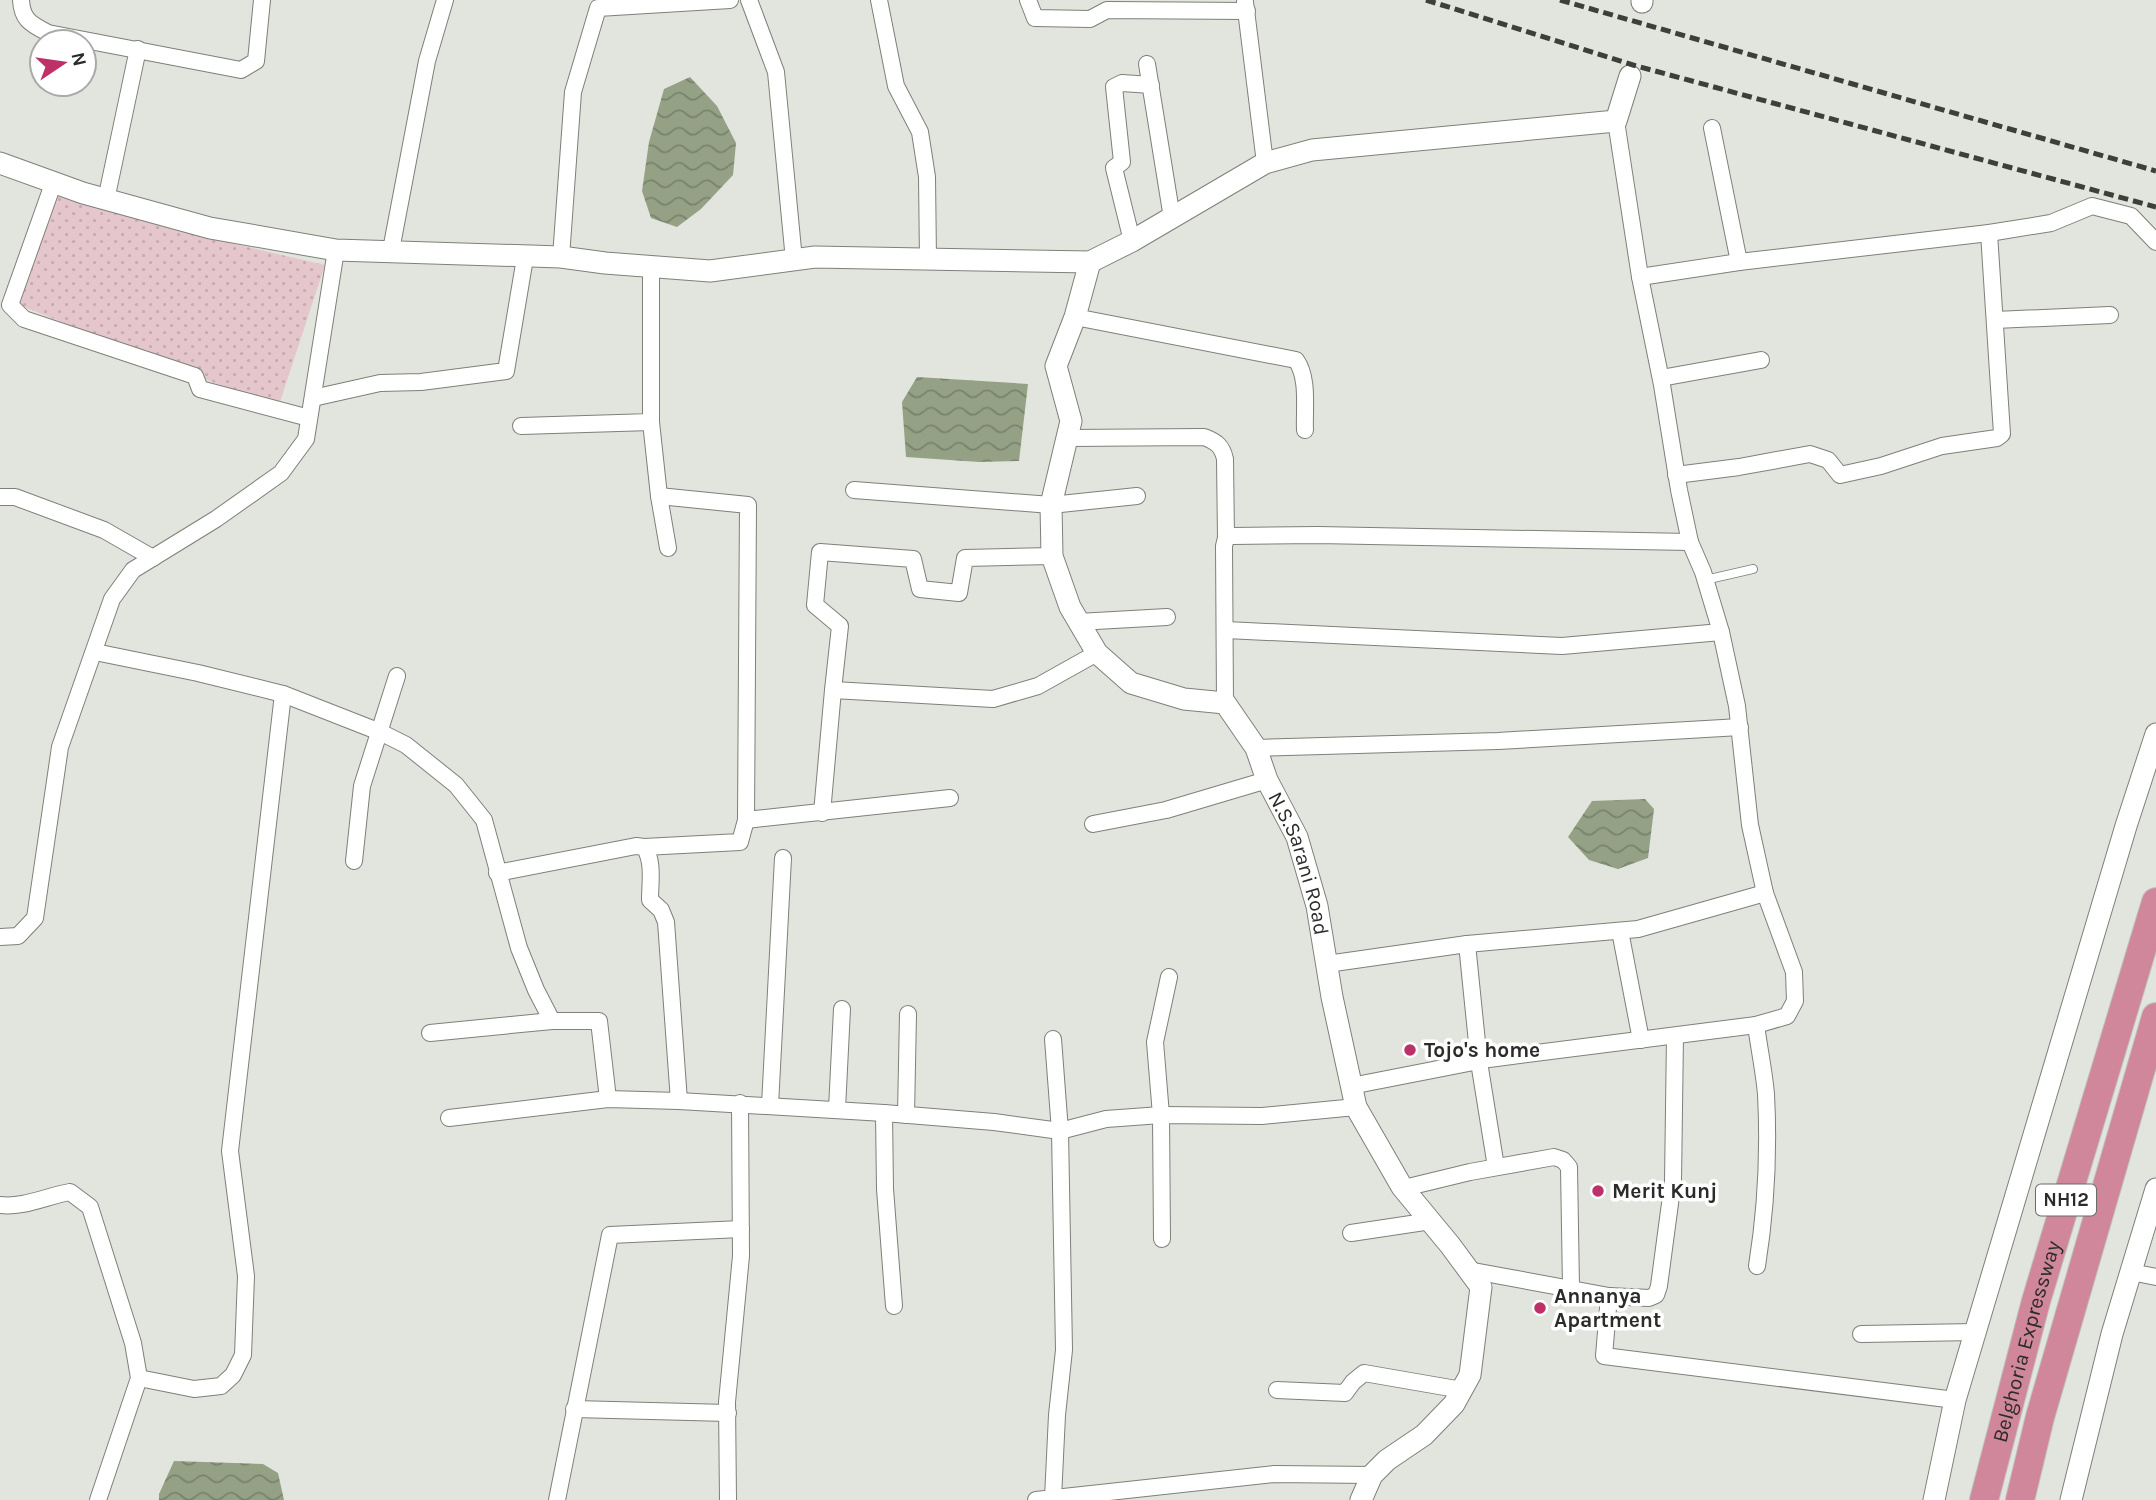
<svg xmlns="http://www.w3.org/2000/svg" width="2156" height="1500" font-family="Karla,sans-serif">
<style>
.park{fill:url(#park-dots)}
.water{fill:url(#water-waves)}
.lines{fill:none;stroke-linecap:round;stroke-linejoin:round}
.lane-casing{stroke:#7d8179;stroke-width:10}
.street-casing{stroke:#7d8179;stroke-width:18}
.secondary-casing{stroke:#7d8179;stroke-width:23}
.highway-casing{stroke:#bfc0bf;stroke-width:30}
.lane{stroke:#fff;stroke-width:8}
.street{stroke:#fff;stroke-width:16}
.secondary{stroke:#fff;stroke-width:21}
.highway{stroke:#d0869b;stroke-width:28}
.rail{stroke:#3d3f3b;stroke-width:5;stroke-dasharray:10 5;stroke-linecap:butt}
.poi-dot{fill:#bd3168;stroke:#fff;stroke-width:2.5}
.labels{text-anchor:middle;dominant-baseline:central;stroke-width:7;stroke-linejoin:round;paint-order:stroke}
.shield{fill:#fff;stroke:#6b6b69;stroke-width:2}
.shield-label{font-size:19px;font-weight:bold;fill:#2b2c29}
.street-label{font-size:21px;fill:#2b2c29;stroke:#fff}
.poi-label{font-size:21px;font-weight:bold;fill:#2b2c29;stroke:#fff;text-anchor:start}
</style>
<defs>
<pattern id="park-dots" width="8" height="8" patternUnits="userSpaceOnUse" patternTransform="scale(1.75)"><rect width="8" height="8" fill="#e6c6cd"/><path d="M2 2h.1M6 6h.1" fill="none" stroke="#c5aab0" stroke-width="1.8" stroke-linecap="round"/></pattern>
<pattern id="water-waves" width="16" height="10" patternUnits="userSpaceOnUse" patternTransform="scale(1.75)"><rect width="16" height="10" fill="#94a185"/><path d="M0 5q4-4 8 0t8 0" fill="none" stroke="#79836d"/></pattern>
</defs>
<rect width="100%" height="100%" fill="#e1e5dd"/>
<polygon class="park" points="55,195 200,236 325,265 278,408 19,305"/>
<g class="water">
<polygon points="690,77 717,106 736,143 733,175 701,209 677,227 651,218 642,191 649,142 664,89"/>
<polygon points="917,377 1028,384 1019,461 979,462 906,457 902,402"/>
<polygon points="1645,799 1654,809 1648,858 1618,869 1589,860 1568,837 1592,801"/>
<polygon points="174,1461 263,1464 278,1473 284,1500 159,1500 159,1494"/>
</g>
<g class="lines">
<defs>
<polyline id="lane" points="1705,580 1753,569"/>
<g id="street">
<path d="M21,0C22,20 31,24 48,33L241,70L256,61L262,0"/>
<polyline points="749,0 776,72 794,260"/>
<polyline points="879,0 896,86 920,132 927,177 928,259"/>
<polyline points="1028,0 1035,18 1090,19 1107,10 1247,11"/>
<polyline points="1245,2 1265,163"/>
<polyline points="1147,64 1172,218"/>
<polyline points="1712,128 1739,262"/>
<polyline points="53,184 10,305 24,319 195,376 200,389 309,418"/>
<polyline points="106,200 138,49"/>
<polyline points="1132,241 1114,168 1122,162 1114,87 1122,83 1151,85"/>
<polyline points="391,250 427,61 445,0"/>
<polyline points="561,257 573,92 598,8 730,0"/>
<polyline points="1640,277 1739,262 1989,233 2051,223 2092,206 2131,216 2156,242"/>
<path d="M1075,317L1296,360C1309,378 1304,409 1305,430"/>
<polyline points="1995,320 2110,315"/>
<polyline points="1661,378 1761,360"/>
<polyline points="313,398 380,383 421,382 506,371 525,258"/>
<polyline points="651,422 659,496 668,548"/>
<polyline points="521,426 651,422 651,267"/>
<path d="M1067,438L1204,437C1217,442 1222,446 1225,459L1226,538"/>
<polyline points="1676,475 1739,467 1810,454 1828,460 1840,475 1881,466 1942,446 1997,438 2002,434 1989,233"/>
<polyline points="854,490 1051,505 1137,496"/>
<polyline points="0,497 15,497 104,530 153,558"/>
<polyline points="1078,622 1167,617"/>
<polyline points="1226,630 1562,646 1721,632"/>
<polyline points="95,652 198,673 283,694 380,732 406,745 456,785 484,820 519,948 536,990 552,1021"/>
<polyline points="833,690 840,626 815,605 820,552 913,559 920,589 959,593 965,558 1052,556"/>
<polyline points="1225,703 1224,546 1226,538 1232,536 1318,535 1690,542"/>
<polyline points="1256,748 1498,741 1740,727"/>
<polyline points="822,813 833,690 993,699 1038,686 1097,653"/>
<polyline points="746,820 950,798"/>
<polyline points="1093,824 1166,810 1267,780"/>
<polyline points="644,847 740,842 746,820 748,505 659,496"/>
<polyline points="354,861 362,786 397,676"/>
<path d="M497,873L636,846L644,847C654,861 650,883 650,900L661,910L666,922L679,1101"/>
<polyline points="1620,931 1641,1040"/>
<polyline points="0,937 18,936 35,918 60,747 112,599 133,570 216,519 281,473 306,439 336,250"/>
<polyline points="1467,944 1479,1062 1496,1167"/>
<polyline points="1327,964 1467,944 1638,929 1765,893"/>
<path d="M1756,1025C1759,1048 1764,1071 1766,1094C1769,1152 1766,1210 1757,1266"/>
<polyline points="430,1033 552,1021 599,1021 608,1099"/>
<polyline points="1053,1039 1060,1131 1064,1350 1057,1415 1053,1498"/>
<polyline points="1351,1086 1489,1059 1756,1025 1787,1016 1795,1001 1794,972 1765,893 1750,825 1737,706 1721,632 1703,572 1690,542 1679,490 1662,385 1640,277 1616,121"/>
<polyline points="770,1105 783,858"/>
<polyline points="837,1109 842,1009"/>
<polyline points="884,1113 885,1189 894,1306"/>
<polyline points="906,1115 908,1014"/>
<polyline points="449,1118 608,1099 679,1101 884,1113 994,1122 1060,1131 1106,1119 1161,1115 1262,1116 1356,1107"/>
<polyline points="1404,1188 1470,1172 1554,1157 1563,1160 1569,1167 1571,1287"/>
<path d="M0,1205C23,1208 47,1196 70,1192L90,1207L133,1343L139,1378L98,1500"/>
<polyline points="1351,1233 1431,1221"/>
<polyline points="1162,1239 1161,1115 1155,1042 1169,977"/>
<polyline points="1468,1270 1609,1296 1604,1356 1955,1400"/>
<polyline points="2131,1272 2156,1277"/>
<polyline points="1609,1296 1649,1298 1656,1295 1659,1286 1673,1181 1675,1036"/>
<polyline points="1861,1334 1975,1332"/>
<polyline points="139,1378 194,1389 221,1386 233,1375 243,1355 246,1276 230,1151 283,694"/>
<polyline points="1277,1390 1345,1393 1353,1382 1364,1373 1462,1390"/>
<polyline points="574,1409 728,1413"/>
<polyline points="557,1500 610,1235 741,1229"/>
<polyline points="728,1500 727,1402 741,1256 740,1103"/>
<polyline points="1036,1500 1274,1474 1372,1475"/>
</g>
<g id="secondary">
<polyline points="1642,0 1642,2"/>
<polyline points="0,163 83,193 210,228 336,250 561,257 605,263 710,271 815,257 1090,262 1132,241 1265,163 1312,150 1616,121 1630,76"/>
<path id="s1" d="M1090,262L1075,317L1056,366L1071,421L1051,505L1052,556L1070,607L1097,653L1131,683L1184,699L1225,703L1256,748L1267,780L1297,837L1317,906L1332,997L1356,1107L1402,1187L1450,1245L1481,1287L1470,1375L1454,1404L1424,1435L1387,1460L1372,1475L1361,1500"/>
<polyline points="1934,1500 1955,1400 2126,826 2156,734"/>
<polyline points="2071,1500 2112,1334 2156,1189"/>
</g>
<g id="highway">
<path id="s2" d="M1984,1500L2036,1301L2156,902"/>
<polyline points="2020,1500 2040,1417 2156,1017"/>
</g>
</defs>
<use href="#lane" class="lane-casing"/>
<use href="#street" class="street-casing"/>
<use href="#secondary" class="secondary-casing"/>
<use href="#highway" class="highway-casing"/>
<use href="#lane" class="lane"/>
<use href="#street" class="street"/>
<use href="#secondary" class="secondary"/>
<use href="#highway" class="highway"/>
<g class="rail">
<polyline points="1426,0 1633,65 2156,207"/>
<polyline points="1560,0 2156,171"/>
</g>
</g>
<g class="poi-dot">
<circle cx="1410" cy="1050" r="7"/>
<circle cx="1598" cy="1191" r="7"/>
<circle cx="1540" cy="1308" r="7"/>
</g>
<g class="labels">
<rect class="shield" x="2036" y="1184.5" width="60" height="31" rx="5"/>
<g class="shield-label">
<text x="2066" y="1200">NH12</text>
</g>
<g class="street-label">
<text stroke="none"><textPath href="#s1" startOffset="732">N.S.Sarani Road</textPath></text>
<text stroke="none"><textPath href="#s2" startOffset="164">Belghoria Expressway</textPath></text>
</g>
<g class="poi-label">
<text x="1424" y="1050">Tojo's home</text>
<text x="1612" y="1191">Merit Kunj</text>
<text x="1554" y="1296">Annanya<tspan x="1554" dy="24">Apartment</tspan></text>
</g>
</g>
<g transform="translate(63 63) rotate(77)"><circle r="33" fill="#ffffff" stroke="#aaaba9" stroke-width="2"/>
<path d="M0-5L12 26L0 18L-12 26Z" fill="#bd3168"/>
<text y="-10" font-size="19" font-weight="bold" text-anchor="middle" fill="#2b2c29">N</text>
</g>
</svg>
